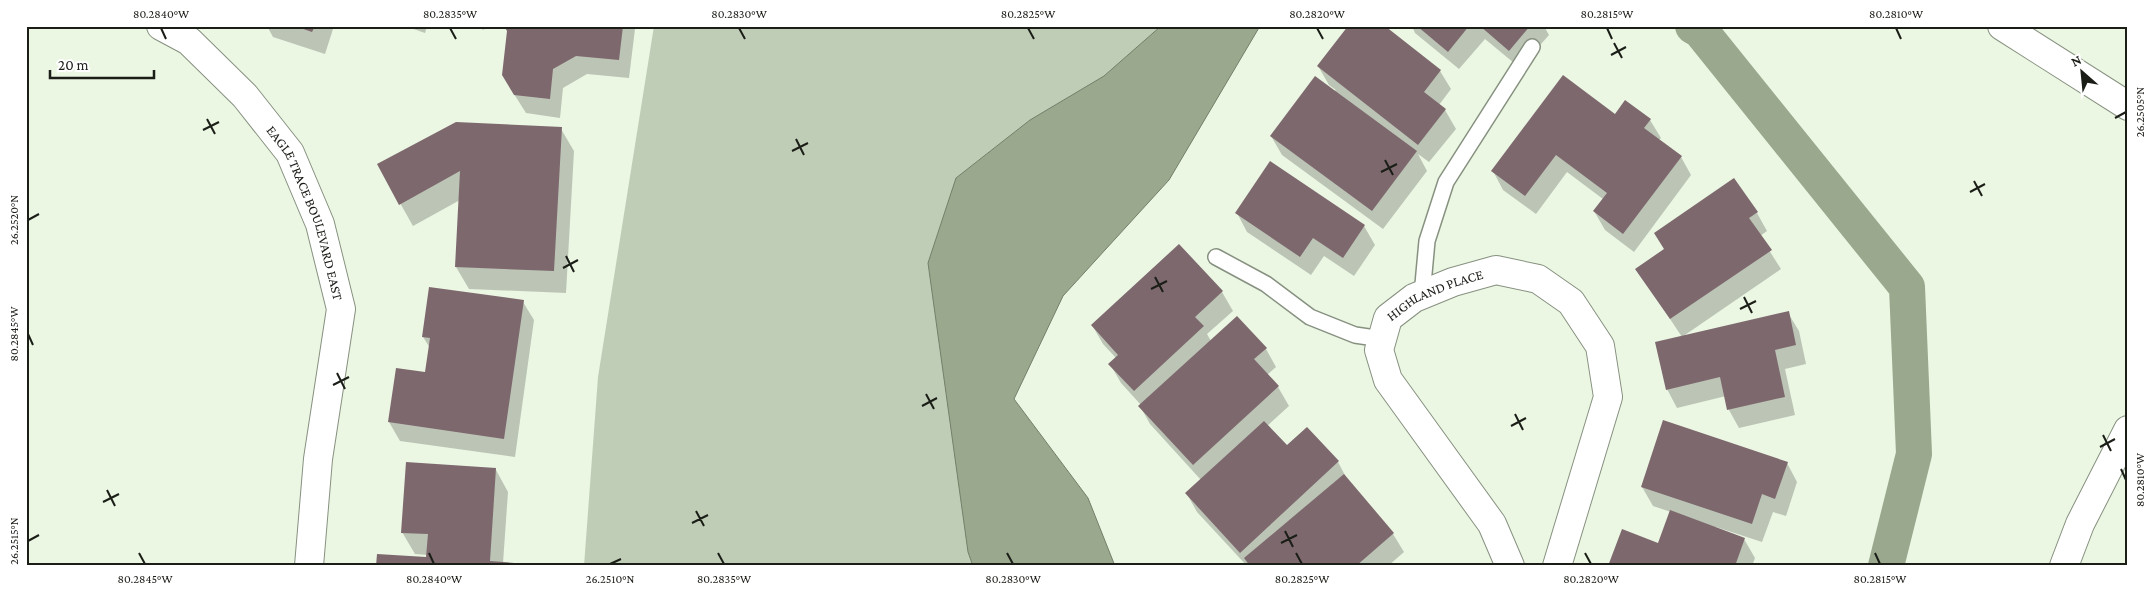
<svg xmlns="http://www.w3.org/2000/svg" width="2154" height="592" font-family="'Crimson Pro',serif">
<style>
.green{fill:#c0cdb6}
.water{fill:#9aa88e;stroke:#747f6a}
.shadow{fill:#0003}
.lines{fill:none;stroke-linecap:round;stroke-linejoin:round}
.canal{stroke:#9aa88e;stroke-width:36}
.building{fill:#7d686e}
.service-casing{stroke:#879180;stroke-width:18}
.minor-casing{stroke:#879180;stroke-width:30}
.tertiary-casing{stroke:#879180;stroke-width:30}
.secondary-casing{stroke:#879180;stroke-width:30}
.service{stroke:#fff;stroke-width:15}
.minor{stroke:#fff;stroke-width:28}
.tertiary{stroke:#fff;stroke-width:28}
.secondary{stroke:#fff;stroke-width:28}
.ticks{fill:none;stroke:#1a1e17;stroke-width:2}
.labels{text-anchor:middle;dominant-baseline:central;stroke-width:4;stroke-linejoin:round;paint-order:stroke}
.street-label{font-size:14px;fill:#1a1e17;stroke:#fff}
.neatline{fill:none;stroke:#1a1e17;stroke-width:2}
.ticks-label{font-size:12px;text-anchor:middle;fill:#1a1e17}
</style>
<rect width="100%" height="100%" fill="#ebf6e3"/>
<polygon class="green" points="654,26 1176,26 979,407 994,566 584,566 598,377"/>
<polygon class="water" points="1161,26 1260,26 1169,180 1063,296 1014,399 1088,498 1115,566 973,566 968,552 928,263 956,178 1030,120 1104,76"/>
<g class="shadow">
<polygon points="267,26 334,26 325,54 273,37"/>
<polygon points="405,26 427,26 425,33"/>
<polygon points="480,26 489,26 483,30"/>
<polygon points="505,26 633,26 635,29 629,78 587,74 563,88 560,118 526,113 514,94 508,32"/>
<polygon points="1412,26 1544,26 1549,35 1520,68 1485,39 1459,69 1415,33"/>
<polygon points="1318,66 1440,71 1451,89 1439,105 1445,110 1456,129 1429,162 1418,154 1427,171 1383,229 1282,155 1271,136 1336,90 1329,85"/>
<polygon points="1615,115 1650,120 1661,138 1659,140 1681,157 1691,175 1634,252 1605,230 1594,211 1603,199 1567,172 1536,214 1503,190 1493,171"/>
<polygon points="561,129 574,151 566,293 469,289 456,267 460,200 413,226 378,164"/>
<polygon points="1237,213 1364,226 1375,245 1354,276 1324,256 1311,275 1247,232"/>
<polygon points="1757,213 1767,231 1760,236 1781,269 1682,337 1788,313 1799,331 1806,364 1785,369 1795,415 1739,428 1729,410 1726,396 1677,408 1667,389 1682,337 1637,269"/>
<polygon points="1179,246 1222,292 1233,311 1207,334 1211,341 1266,349 1276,367 1267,375 1278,387 1289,406 1267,426 1287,447 1338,462 1348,481 1393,534 1404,552 1388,566 1247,566 1197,512 1187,494 1201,480 1150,424 1140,406 1141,405 1121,383 1110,364 1116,358 1103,344 1092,325"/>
<polygon points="523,302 534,320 515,457 400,441 389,422 426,374 430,348 423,337"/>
<polygon points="1787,463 1797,482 1786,516 1773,512 1762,542 1716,527 1715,529 1744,539 1755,558 1752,566 1609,566 1659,545 1671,512 1653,506 1642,487"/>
<polygon points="496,470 508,492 503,563 427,559 428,555 415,554 402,532"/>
</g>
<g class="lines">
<polyline class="canal" points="1693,26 1700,30 1907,287 1914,454 1886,566"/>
</g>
<g class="building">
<polygon points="295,26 315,26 312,32"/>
<polygon points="504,26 623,26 619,60 576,56 553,69 550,99 514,95 502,75 507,31"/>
<polygon points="1348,26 1385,26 1441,70 1424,92 1446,109 1418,145 1317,66"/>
<polygon points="1417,26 1469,26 1448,52"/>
<polygon points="1480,26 1530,26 1509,51"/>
<polygon points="1563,75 1615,114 1625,100 1651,119 1644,128 1682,156 1623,234 1593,211 1607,193 1556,155 1525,196 1491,171"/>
<polygon points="1315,76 1417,151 1372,211 1270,136"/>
<polygon points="456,122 562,127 554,271 455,267 460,171 399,205 377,164"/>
<polygon points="1270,161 1365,225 1343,258 1313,238 1300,257 1235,213"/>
<polygon points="1734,178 1758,212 1749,218 1772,250 1670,319 1635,269 1664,249 1654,233"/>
<polygon points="1179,244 1223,291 1195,317 1204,326 1134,391 1108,364 1118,355 1091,325"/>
<polygon points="429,287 524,300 504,439 388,422 396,368 425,372 430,338 422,337"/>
<polygon points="1789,311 1796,345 1775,350 1785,397 1727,410 1720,377 1666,390 1655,342"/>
<polygon points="1237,316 1267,348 1254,359 1279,386 1193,465 1138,406"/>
<polygon points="1663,420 1788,462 1775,499 1762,494 1752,524 1641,487"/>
<polygon points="1264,421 1287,445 1307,427 1339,461 1240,553 1185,493"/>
<polygon points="406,462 496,468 490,561 527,564 527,566 376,566 377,554 426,557 428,534 401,533"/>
<polygon points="1344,474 1394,533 1356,566 1250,566 1244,558"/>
<polygon points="1670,510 1745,538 1735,566 1608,566 1622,529 1658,543"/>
</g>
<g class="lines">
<defs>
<g id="service">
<polyline points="1216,257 1266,284 1310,317 1355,335 1382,339"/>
<polyline points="1422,295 1427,241 1446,182 1532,47"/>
</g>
<g id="minor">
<path id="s1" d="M161,26L189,41L245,96L290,153L320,224L341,309L318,459L309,566"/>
<path id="s2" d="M1510,566L1492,524L1388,380L1379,350L1388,318L1414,298L1453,282L1496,270L1538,279L1571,302L1600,346L1608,397L1557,566"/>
</g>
<polyline id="tertiary" points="2064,566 2080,524 2128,430"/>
<polyline id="secondary" points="2002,26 2128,106"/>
</defs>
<use href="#service" class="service-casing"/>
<use href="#minor" class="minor-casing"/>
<use href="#tertiary" class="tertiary-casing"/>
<use href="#secondary" class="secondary-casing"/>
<use href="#service" class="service"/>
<use href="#minor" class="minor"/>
<use href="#tertiary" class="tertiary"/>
<use href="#secondary" class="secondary"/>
</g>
<path class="ticks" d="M161,28L166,39M450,28L456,39M739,28L745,39M1028,28L1034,39M1317,28L1323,39M1607,28L1612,39M1896,28L1901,39M1614,43L1622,58M1611,55L1626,47M2115,118L2126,112M207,119L215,134M203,130L219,122M796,139L804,155M792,151L808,143M1385,160L1393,175M1381,172L1397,164M1974,181L1982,196M1970,192L1985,184M28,220L39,214M566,256L574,272M563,268L578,260M1155,277L1163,292M1151,289L1167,281M1744,297L1752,313M1740,309L1756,301M28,334L33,345M337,373L345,389M333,385L349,377M926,394L934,409M922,406L937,398M1515,414L1523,430M1511,426L1526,418M2103,435L2111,451M2100,447L2115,439M2121,469L2126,480M107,490L115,506M103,502L119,494M696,511L704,526M692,523L708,515M1285,531L1293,547M28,541L39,535M1281,543L1297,535M139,553L145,564M429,553L434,564M718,553L724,564M1007,553L1013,564M1296,553L1302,564M1585,553L1591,564M1875,553L1880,564M610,564L621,559"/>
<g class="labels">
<g class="street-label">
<text stroke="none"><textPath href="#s1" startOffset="244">EAGLE TRACE BOULEVARD EAST</textPath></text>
<text stroke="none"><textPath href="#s2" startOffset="341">HIGHLAND PLACE</textPath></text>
</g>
</g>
<rect width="2154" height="592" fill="none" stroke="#ffffff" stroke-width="55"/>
<g transform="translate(2082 72) rotate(333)" stroke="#ffffff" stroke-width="4" paint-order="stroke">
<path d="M0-4L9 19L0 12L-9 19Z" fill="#1a1e17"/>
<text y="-8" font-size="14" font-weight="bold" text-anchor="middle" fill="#1a1e17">N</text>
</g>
<path d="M50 70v8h104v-8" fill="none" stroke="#1a1e17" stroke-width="2.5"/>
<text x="58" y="70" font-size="15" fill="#1a1e17" stroke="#ffffff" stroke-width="4" paint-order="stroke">20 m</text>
<rect x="28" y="28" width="2098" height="536" class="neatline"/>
<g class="ticks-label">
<text x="161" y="18">80.2840°W</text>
<text x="450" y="18">80.2835°W</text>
<text x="739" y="18">80.2830°W</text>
<text x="1028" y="18">80.2825°W</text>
<text x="1317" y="18">80.2820°W</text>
<text x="1607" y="18">80.2815°W</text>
<text x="1896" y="18">80.2810°W</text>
<text transform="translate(2140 112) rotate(-90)" y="4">26.2505°N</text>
<text transform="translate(14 220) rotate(-90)" y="4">26.2520°N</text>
<text transform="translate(14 334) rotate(-90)" y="4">80.2845°W</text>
<text transform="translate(2140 480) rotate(-90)" y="4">80.2810°W</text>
<text transform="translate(14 541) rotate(-90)" y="4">26.2515°N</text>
<text x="145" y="583">80.2845°W</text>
<text x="434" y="583">80.2840°W</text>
<text x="610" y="583">26.2510°N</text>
<text x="724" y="583">80.2835°W</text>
<text x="1013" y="583">80.2830°W</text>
<text x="1302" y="583">80.2825°W</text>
<text x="1591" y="583">80.2820°W</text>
<text x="1880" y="583">80.2815°W</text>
</g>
</svg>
